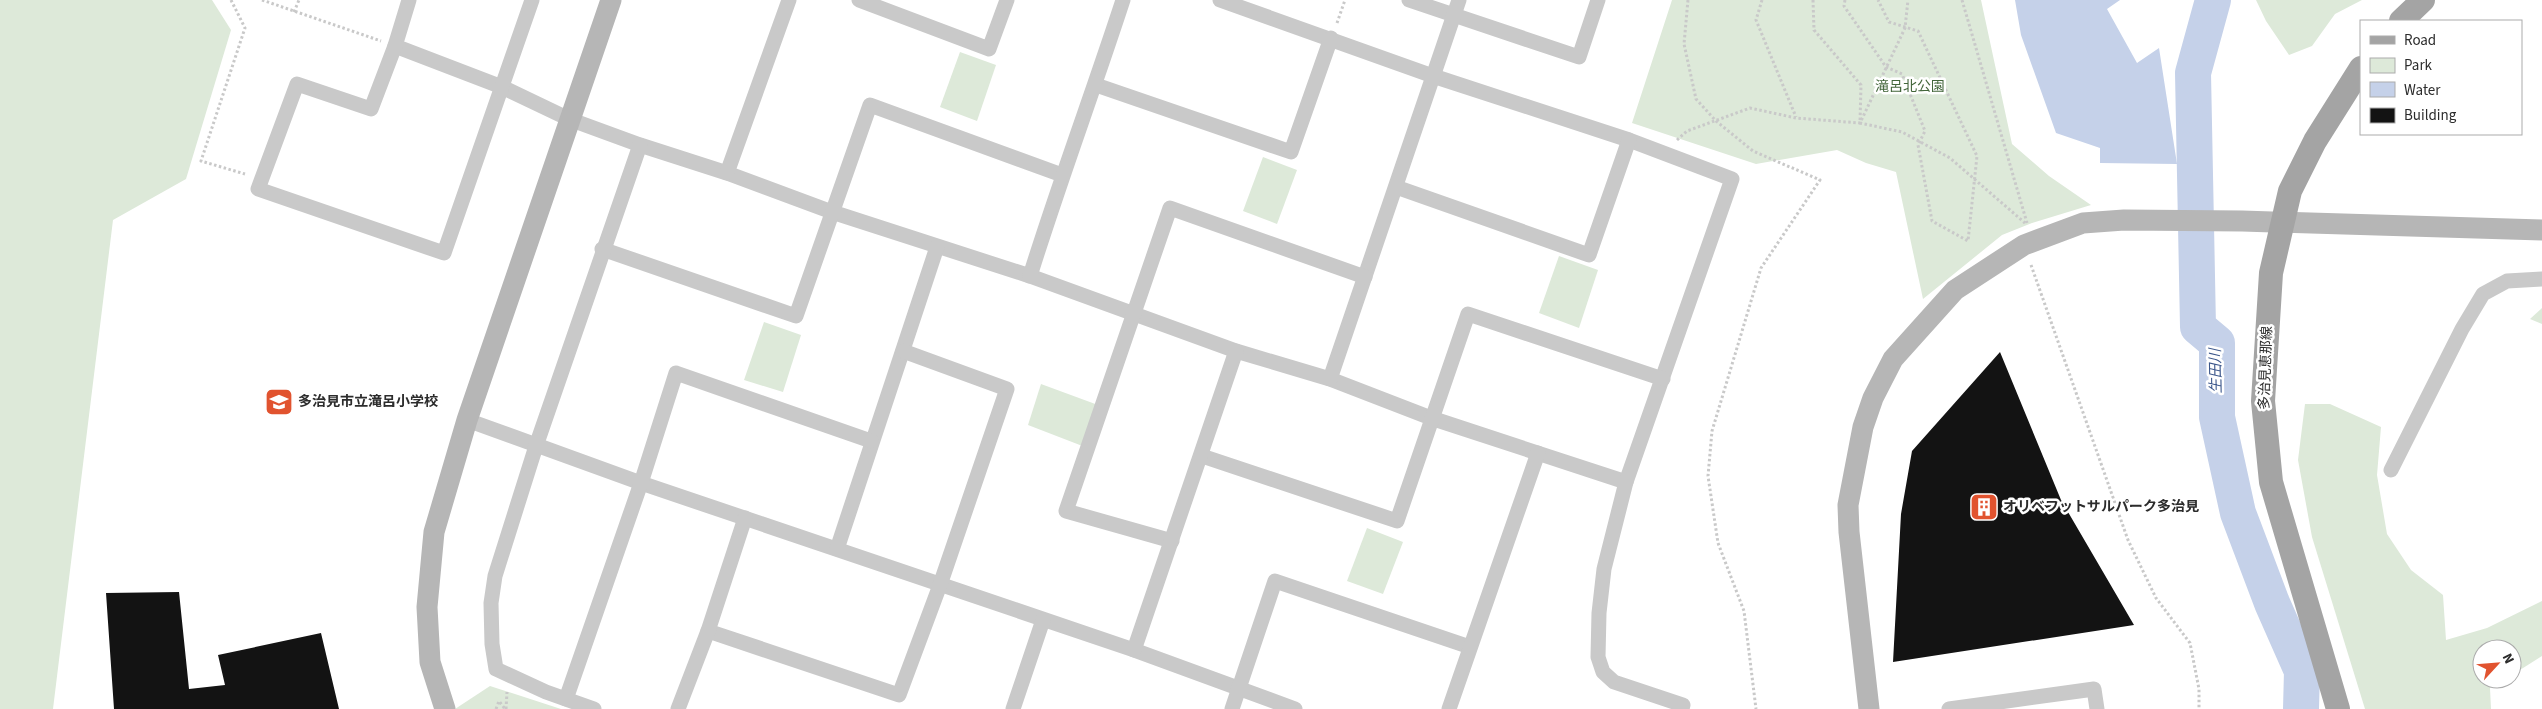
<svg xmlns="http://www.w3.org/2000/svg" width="2542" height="709" font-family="'Source Sans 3','Noto Sans JP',sans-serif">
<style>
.green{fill:#dde9d9}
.water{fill:#c5d1e9}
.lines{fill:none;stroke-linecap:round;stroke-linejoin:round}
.river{stroke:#c5d1e9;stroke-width:36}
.building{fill:#131313}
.path{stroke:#c9c9c9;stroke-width:3;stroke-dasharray:2.5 2.5;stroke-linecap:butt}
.street{stroke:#c9c9c9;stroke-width:15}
.secondary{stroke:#b6b6b6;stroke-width:21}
.primary{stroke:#a4a4a4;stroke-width:24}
.labels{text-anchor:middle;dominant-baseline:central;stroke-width:5;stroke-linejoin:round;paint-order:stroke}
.park-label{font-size:14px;fill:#43663b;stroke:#fff}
.street-label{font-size:14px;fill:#2c2c2c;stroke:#fff}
.poi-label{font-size:14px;font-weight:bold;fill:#2c2c2c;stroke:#fff;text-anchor:start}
.water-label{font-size:15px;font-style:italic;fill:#3c578b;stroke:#fff}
</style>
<rect width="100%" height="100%" fill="#fff"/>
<g class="green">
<polygon points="0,0 212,0 231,30 186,179 113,220 53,709 0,709"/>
<polygon points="1672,0 1981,0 2012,144 2049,176 2091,205 2032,223 2002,235 1923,299 1896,172 1866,163 1837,150 1756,164 1632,123"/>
<polygon points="2256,0 2362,0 2335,14 2312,46 2289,55 2266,21"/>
<polygon points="960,52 996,65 977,121 940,107"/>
<polygon points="1263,157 1297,170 1277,224 1243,211"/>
<polygon points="1559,256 1598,270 1579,328 1539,313"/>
<polygon points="2542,308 2542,324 2530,319"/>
<polygon points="764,322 801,335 783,392 744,380"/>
<polygon points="1041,384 1098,405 1085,447 1028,425"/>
<polygon points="2305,404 2330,404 2381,427 2377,475 2387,534 2411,570 2443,595 2446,640 2487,628 2542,601 2542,656 2512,675 2512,649 2482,649 2482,679 2505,679 2490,688 2491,709 2365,709 2312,537 2298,460"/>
<polygon points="1367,528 1403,542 1383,594 1347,581"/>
<polygon points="490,686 561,709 455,709"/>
</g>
<polygon class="water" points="2015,0 2120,0 2107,9 2137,63 2159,48 2177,164 2100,163 2100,148 2056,133 2021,35"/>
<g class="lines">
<polyline class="river" points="2213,0 2193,73 2198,327 2217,343 2217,417 2238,513 2272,603 2302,671 2301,709"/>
</g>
<g class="building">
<polygon points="2000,352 2061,500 2134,625 1893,662 1901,514 1912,451"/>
<polygon points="179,592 189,689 225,685 218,655 321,633 339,709 114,709 106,593"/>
</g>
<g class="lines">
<g class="path">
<polyline points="231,0 245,28 201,161 245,174"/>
<polyline points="262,0 381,41"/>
<polyline points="1688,0 1684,44 1696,99 1716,121 1753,151 1820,180 1761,268 1712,431 1708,476 1718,543 1744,611 1756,709"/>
<polyline points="1762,0 1756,20 1796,117"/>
<polyline points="1813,0 1814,30 1861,85 1860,123 1902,132 1950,158 2025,223"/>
<polyline points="1845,0 1844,6 1886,67 1902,74 1925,131 1918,145 1932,221 1968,241 1977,156 1918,31 1889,22 1878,0"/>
<polyline points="1962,0 2027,223"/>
<polyline points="294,12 299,0"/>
<polyline points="1337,23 1345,0"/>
<polyline points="1677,140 1687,131 1750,108 1796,118 1860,123 1905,28 1908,0"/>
<polyline points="2031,265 2128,540 2156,598 2190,643 2199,689 2199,709"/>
<polyline points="496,709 499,701 505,709"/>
<polyline points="506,709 507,692"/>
</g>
<g class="street">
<polyline points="409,0 395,46 502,87 569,119 640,145 727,173 832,212 1030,276 1236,351 1330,379 1431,418 1626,482"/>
<polyline points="859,0 989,49 1007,0"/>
<polyline points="1220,0 1433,76 1629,140 1732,179 1626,482 1604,569 1599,613 1598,657 1603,672 1614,682 1683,705 1682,709"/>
<polyline points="1409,0 1579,57 1598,0"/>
<polyline points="395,46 371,109 297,84 258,189 444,253 532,0"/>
<polyline points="1096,85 1291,152 1331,38"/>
<polyline points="727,173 789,0"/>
<polyline points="1396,187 1589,255 1629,140"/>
<polyline points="602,249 796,316 870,105 1062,175"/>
<path d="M1030,276C1059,183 1093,92 1123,0"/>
<polyline points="1330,379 1459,0"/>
<polyline points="467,420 641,483 1134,650 1295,709"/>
<polyline points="1202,456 1397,521 1468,314 1663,379"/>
<polyline points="2391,470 2462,329 2483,294 2507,281 2542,279"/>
<polyline points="1172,541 1066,511 1170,208 1365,277"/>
<polyline points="837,549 937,247"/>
<polyline points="708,631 899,695 940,585 1007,389 903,351"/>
<polyline points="1134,650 1236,351"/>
<polyline points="566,699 641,483 676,373 871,441"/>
<polyline points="594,709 546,692 496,669 492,644 491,603 495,576 536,446 640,145"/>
<polyline points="678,709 708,631 745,518"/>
<polyline points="1013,709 1043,620"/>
<polyline points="1232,709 1275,581 1470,647"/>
<polyline points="1449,709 1538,453"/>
<polyline points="1949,709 2094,689 2097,709"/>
</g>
<g class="secondary">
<polyline points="445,709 430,662 427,607 434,532 467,420 611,0"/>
<polyline points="1869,709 1849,532 1848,505 1863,427 1873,398 1893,359 1955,290 2024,245 2083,223 2124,220 2242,221 2542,230"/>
</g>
<g class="primary">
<polyline points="2401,21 2423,0"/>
<polyline points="2338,709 2271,482 2263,401 2271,273 2290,191 2315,141 2361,68"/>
</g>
</g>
<defs>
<symbol id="school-square" viewBox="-11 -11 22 22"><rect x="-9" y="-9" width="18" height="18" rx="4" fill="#e1532f" stroke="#fff"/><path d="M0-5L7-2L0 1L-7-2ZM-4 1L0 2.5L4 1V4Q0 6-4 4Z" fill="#fff"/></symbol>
<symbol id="building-square" viewBox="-11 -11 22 22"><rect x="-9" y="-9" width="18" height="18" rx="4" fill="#e1532f" stroke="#fff"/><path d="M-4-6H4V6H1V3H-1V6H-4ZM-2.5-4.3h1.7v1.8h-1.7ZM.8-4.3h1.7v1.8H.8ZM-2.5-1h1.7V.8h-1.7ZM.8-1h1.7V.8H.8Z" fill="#fff"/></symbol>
</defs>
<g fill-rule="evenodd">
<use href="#school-square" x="263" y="386" width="32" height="32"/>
<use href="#building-square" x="1968" y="491" width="32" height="32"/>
</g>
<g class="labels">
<g class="park-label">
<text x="1910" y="87">滝呂北公園</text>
</g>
<g class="street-label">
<text transform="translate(2266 368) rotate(-88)">多治見恵那線</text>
</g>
<g class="poi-label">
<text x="298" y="402">多治見市立滝呂小学校</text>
<text x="2003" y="507">オリベフットサルパーク多治見</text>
</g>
<g class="water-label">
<text transform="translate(2216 371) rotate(-91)">生田川</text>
</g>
</g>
<rect x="2360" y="20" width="162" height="115" fill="#ffffff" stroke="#ababab"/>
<rect x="2370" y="36" width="25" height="8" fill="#a4a4a4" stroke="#ababab"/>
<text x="2404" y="45" font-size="15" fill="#2c2c2c">Road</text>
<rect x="2370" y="58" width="25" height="15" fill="#dde9d9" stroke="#ababab"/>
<text x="2404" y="70" font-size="15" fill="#2c2c2c">Park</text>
<rect x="2370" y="82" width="25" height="15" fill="#c5d1e9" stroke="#ababab"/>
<text x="2404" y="95" font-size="15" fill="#2c2c2c">Water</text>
<rect x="2370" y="108" width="25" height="15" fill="#131313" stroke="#ababab"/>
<text x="2404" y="120" font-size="15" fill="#2c2c2c">Building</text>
<g transform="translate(2497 664) rotate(64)"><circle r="24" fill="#ffffff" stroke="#ababab"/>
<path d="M0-4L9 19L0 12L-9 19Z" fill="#e1532f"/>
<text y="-8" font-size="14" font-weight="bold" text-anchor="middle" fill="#2c2c2c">N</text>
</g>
</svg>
